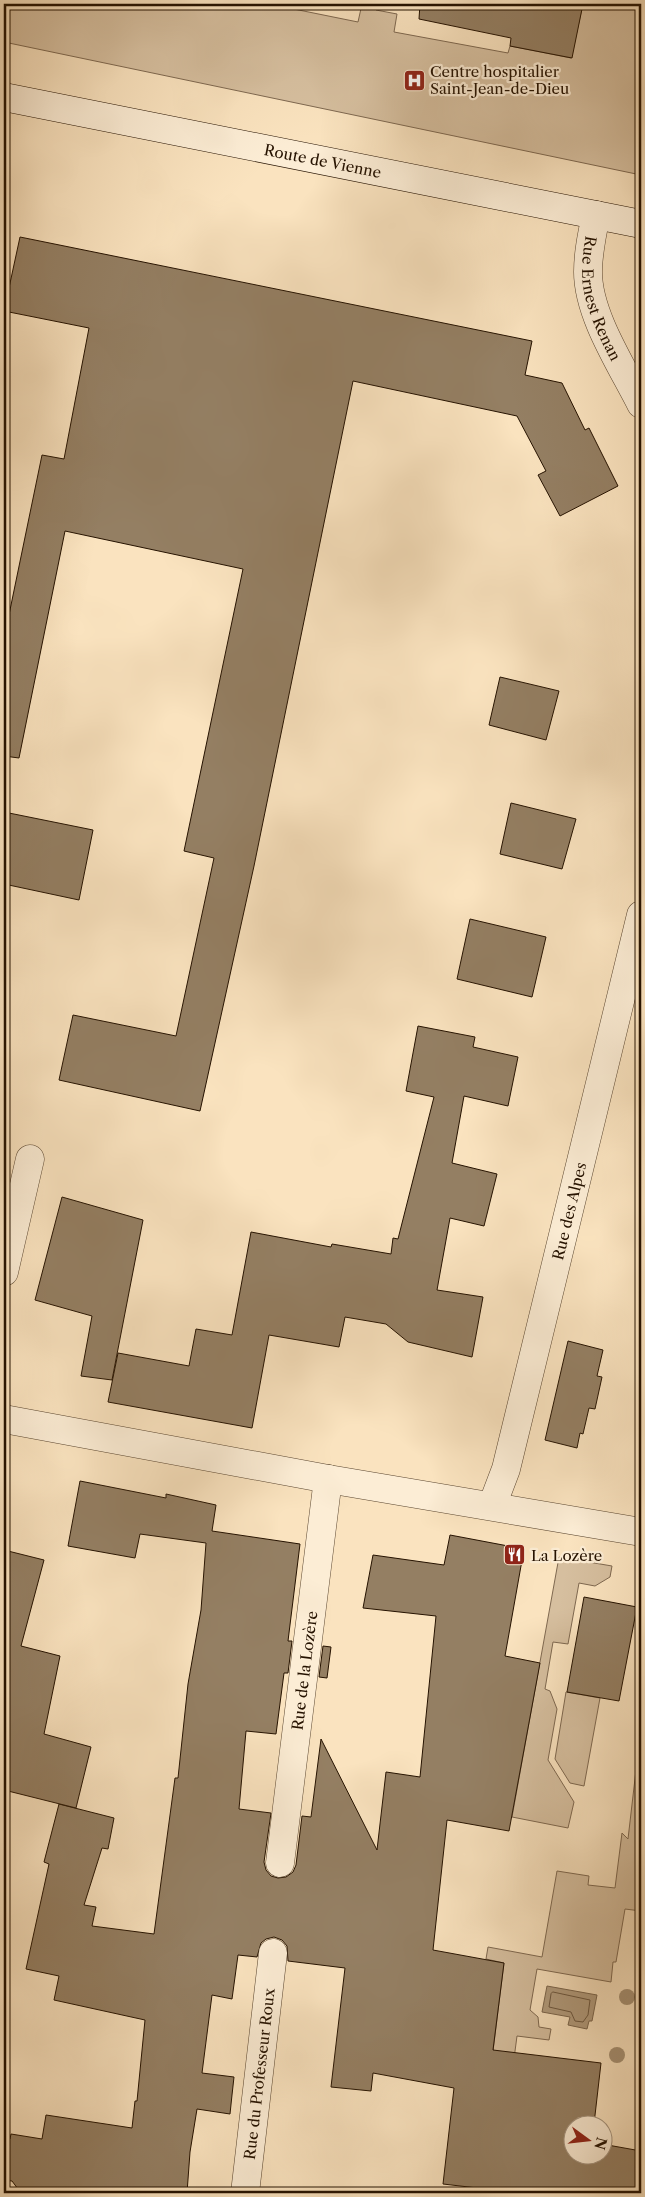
<svg xmlns="http://www.w3.org/2000/svg" width="645" height="2197" font-family="'Libre Caslon Text',serif">
<style>
.green{fill:#d6bf9f;stroke:#7e6850}
.water{fill:#b29c7e;stroke:#7a654c}
.lines{fill:none;stroke-linecap:round;stroke-linejoin:round}
.shore{stroke:#6c573f;stroke-width:1}
.building{fill:#947f63;stroke:#251200}
.street-casing{stroke:#5a4630;stroke-width:29}
.secondary-casing{stroke:#251200;stroke-width:29}
.street{stroke:#fcedd5;stroke-width:28}
.secondary{stroke:#fcedd5;stroke-width:28}
.tree{fill:#a79275}
.labels{text-anchor:middle;dominant-baseline:central;stroke-width:4.5;stroke-linejoin:round;paint-order:stroke}
.poi-label{font-size:15px;fill:#251200;stroke:#fcedd5;text-anchor:start}
.street-label{font-size:15px;fill:#251200;stroke:#fcedd5}
</style>
<rect width="100%" height="100%" fill="#fae3bf"/>
<filter id="stains"><feTurbulence type="fractalNoise" baseFrequency=".004" numOctaves="4"/><feColorMatrix values="0 0 0 0 .2 0 0 0 0 .09 0 0 0 0 .02 0 0 0 .5 -.17"/></filter>
<radialGradient id="worn" r=".72"><stop offset=".6" stop-color="#630" stop-opacity="0"/><stop offset="1" stop-color="#630" stop-opacity=".3"/></radialGradient>
<g class="green">
<polygon points="4,4 269,4 358,22 362,4 377,4 376,10 397,14 394,32 508,53 510,46 571,58 583,4 641,4 641,175 4,42"/>
<polygon points="559,1557 612,1566 610,1577 595,1586 579,1583 568,1644 553,1642 545,1689 550,1691 557,1709 548,1760 574,1802 568,1828 512,1817"/>
<polygon points="566,1692 600,1698 584,1786 570,1783 555,1759"/>
<polygon points="641,1727 641,1911 625,1909 616,1962 613,1962 611,1982 537,1969 530,2010 538,2017 539,2027 551,2029 549,2040 517,2036 512,2074 488,2091 504,1963 486,1959 488,1947 542,1957 557,1871 589,1876 588,1885 615,1888 622,1833 628,1839"/>
</g>
<polygon class="water" points="547,1986 597,1995 592,2021 589,2021 587,2029 568,2025 570,2017 542,2012"/>
<g class="lines">
<polygon class="shore" points="553,1992 590,2000 588,2015 583,2022 575,2021 571,2012 549,2007 551,1994"/>
</g>
<g class="building">
<polygon points="420,4 583,4 572,58 510,46 511,38 419,19"/>
<polygon points="20,237 532,341 525,375 562,383 585,430 589,428 618,486 560,516 538,475 546,471 517,416 353,381 254,866 200,1111 59,1080 73,1015 176,1036 214,858 184,851 243,569 65,531 19,758 4,756 4,639 42,455 64,459 89,328 4,311"/>
<polygon points="500,677 559,691 546,740 489,725"/>
<polygon points="511,803 576,819 562,869 500,854"/>
<polygon points="4,812 93,830 79,900 4,884"/>
<polygon points="470,919 546,937 532,997 457,979"/>
<polygon points="418,1026 475,1037 473,1047 518,1057 508,1106 464,1096 452,1163 497,1174 484,1226 450,1218 437,1290 483,1297 472,1357 408,1342 386,1324 345,1317 339,1347 269,1335 252,1428 108,1402 118,1353 189,1366 196,1329 232,1335 251,1232 331,1247 332,1244 391,1254 393,1238 398,1239 434,1097 406,1091"/>
<polygon points="62,1197 143,1220 112,1380 81,1376 92,1316 35,1300"/>
<polygon points="568,1341 603,1350 597,1376 602,1377 595,1409 589,1408 583,1434 580,1433 577,1448 545,1440"/>
<polygon points="80,1481 166,1498 166,1494 216,1505 212,1531 300,1544 288,1641 292,1641 288,1673 284,1673 276,1734 246,1731 239,1809 271,1813 264,1862 266,1870 271,1876 278,1878 286,1877 293,1872 296,1865 302,1816 311,1817 321,1739 377,1850 386,1772 420,1777 436,1616 363,1608 373,1555 444,1565 450,1535 524,1549 505,1656 540,1663 509,1831 447,1820 433,1950 504,1963 493,2050 601,2063 594,2124 572,2124 572,2154 602,2154 602,2144 641,2151 641,2193 520,2193 443,2184 454,2088 373,2073 371,2091 331,2087 345,1968 288,1961 287,1946 282,1940 274,1937 266,1939 261,1943 257,1957 238,1955 232,1999 212,1995 202,2073 234,2077 232,2095 230,2114 197,2109 190,2152 187,2193 21,2193 12,2181 4,2180 4,2138 10,2139 11,2134 42,2139 46,2115 132,2128 135,2101 137,2101 145,2020 54,2000 59,1976 26,1969 49,1864 44,1862 59,1804 114,1818 108,1849 102,1848 84,1905 96,1907 92,1926 154,1934 175,1778 178,1778 188,1684 201,1610 206,1543 140,1534 135,1558 68,1546"/>
<polygon points="4,1550 44,1560 21,1646 60,1656 44,1734 91,1747 76,1808 4,1790"/>
<polygon points="584,1597 637,1607 619,1701 567,1692"/>
<polygon points="323,1646 331,1647 327,1678 319,1677"/>
</g>
<g class="lines">
<defs>
<g id="street">
<path id="s1" d="M596,215C592,234 588,253 588,272C588,315 622,366 641,404"/>
<polyline points="4,1272 30,1159"/>
<polyline points="4,1419 328,1479 641,1532"/>
<path id="s2" d="M492,1506L506,1469L641,915"/>
<path id="s3" d="M280,1863L328,1479"/>
<path id="s4" d="M245,2193L273,1953"/>
</g>
<g id="secondary">
<path id="s5" d="M4,97L641,224"/>
</g>
</defs>
<use href="#street" class="street-casing"/>
<use href="#secondary" class="secondary-casing"/>
<use href="#street" class="street"/>
<use href="#secondary" class="secondary"/>
</g>
<g class="tree">
<circle cx="627" cy="1997" r="8"/>
<circle cx="617" cy="2055" r="8"/>
</g>
<defs>
<symbol id="hospital-square" viewBox="-11 -11 22 22"><rect x="-9" y="-9" width="18" height="18" rx="4" fill="#8f2418" stroke="#fcedd5"/><path d="M-5-5h3v3.5h4V-5h3V5h-3V1.5h-4V5h-3Z" fill="#fff"/></symbol>
<symbol id="restaurant-square" viewBox="-11 -11 22 22"><rect x="-9" y="-9" width="18" height="18" rx="4" fill="#8f2418" stroke="#fcedd5"/><path d="M-5-6h1v4h1v-4h1v4h1v-4h1v5L-1.5 .5V6h-2V.5L-5-1ZM5-6V6H3V1.5H1.5Q1.5-4 5-6Z" fill="#fff"/></symbol>
</defs>
<g fill-rule="evenodd">
<use href="#hospital-square" x="402" y="68" width="25" height="25"/>
<use href="#restaurant-square" x="502" y="1542" width="25" height="25"/>
</g>
<g class="labels">
<g class="poi-label">
<text x="430" y="71">Centre hospitalier<tspan x="430" dy="17">Saint-Jean-de-Dieu</tspan></text>
<text x="531" y="1555">La Lozère</text>
</g>
<g class="street-label">
<text stroke="none"><textPath href="#s5" startOffset="325">Route de Vienne</textPath></text>
<text stroke="none"><textPath href="#s1" startOffset="86">Rue Ernest Renan</textPath></text>
<text stroke="none"><textPath href="#s2" startOffset="305">Rue des Alpes</textPath></text>
<text stroke="none"><textPath href="#s3" startOffset="194">Rue de la Lozère</textPath></text>
<text stroke="none"><textPath href="#s4" startOffset="120">Rue du Professeur Roux</textPath></text>
</g>
</g>
<rect width="645" height="2197" fill="none" stroke="#fae3bf" stroke-width="20"/>
<rect x="5" y="5" width="635" height="2187" fill="none" stroke="#251200" stroke-width="2.5"/>
<rect x="10" y="10" width="625" height="2177" fill="none" stroke="#251200"/>
<g transform="translate(588 2140) rotate(105)"><circle r="24" fill="#fcedd5" stroke="#a69580"/>
<path d="M0-4L9 19L0 12L-9 19Z" fill="#8f2418"/>
<text y="-8" font-size="14" font-weight="bold" text-anchor="middle" fill="#251200">N</text>
</g>
<rect width="100%" height="100%" filter="url(#stains)"/>
<rect width="100%" height="100%" fill="url(#worn)"/>
</svg>
